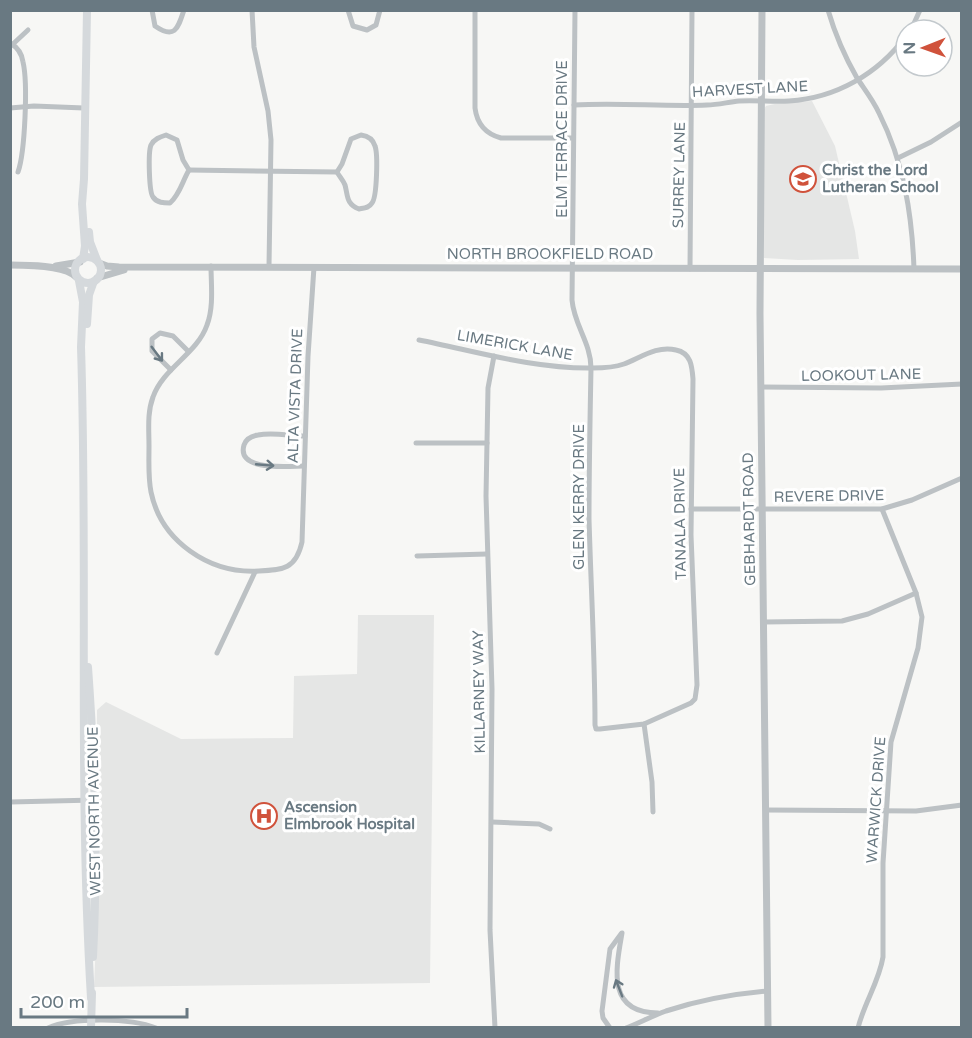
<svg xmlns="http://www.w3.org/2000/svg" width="972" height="1038" font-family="'Varela Round',sans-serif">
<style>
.built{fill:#e5e6e5}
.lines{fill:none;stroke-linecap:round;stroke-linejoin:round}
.minor{stroke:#bcc1c4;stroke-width:5}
.tertiary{stroke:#bcc1c4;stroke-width:7}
.secondary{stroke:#d5d9dc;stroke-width:8}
.oneway{stroke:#697982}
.labels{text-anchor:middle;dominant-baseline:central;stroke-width:6;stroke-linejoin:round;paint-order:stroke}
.street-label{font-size:15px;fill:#697982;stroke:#fff}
.poi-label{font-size:15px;font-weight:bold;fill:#697982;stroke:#fff;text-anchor:start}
</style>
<rect width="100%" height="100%" fill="#f7f7f5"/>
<g class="built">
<polygon points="812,101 835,146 855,231 859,259 798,260 764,258 763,111 766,106 775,104"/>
<polygon points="358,615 434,615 430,983 94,987 96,940 97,710 106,702 181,739 293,738 294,676 357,674"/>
</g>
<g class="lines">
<g class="minor">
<path d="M152,10L155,26C175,40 178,28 184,10"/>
<polyline points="252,10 254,47 268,111 271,140 269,266"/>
<polyline points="348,10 353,26 367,30 376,25 380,10"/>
<path d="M475,10V108C477,124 486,134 501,138H573"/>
<path d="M828,10C835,34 845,57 857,78C865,90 873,100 879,113C904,163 912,214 914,269"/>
<polyline points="911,30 920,10"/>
<path d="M10,43C17,47 22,54 23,62C28,83 25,152 18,172"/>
<polyline points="13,44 28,30"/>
<path d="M574,105C618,102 663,107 707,105C718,105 728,102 739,101C756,100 773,102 789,101C836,98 878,74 906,36"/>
<polyline points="10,108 34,106 84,108"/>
<path d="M166,135L177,140L183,160L189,170C182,182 180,194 170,203C164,203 157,203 153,197C149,192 148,152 151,145C154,139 160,137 166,135Z"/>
<path d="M361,135C368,136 373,139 375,146C378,154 377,197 372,203C369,208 364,208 359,209C346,204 348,196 345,185C343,180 339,176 337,172L342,164L351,139Z"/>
<polyline points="898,158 931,142 962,122"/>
<polyline points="189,170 337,172"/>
<path d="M211,266C211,284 214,307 207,325C197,354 163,368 153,397C147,413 149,430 149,446C149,462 148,477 151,492C161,541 209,574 259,571C283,570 296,569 302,542L308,356L314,267"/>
<polyline points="690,269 692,10"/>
<path d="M419,340C475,351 534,369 592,368C602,368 613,368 624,364C640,358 657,345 676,350C691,353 692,366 693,379L691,535L697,685L695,699L691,703L644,724L600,729H596L595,725C595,657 591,588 589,519C589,469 590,419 591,368C591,343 574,325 572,300L575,10"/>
<polyline points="494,356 488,388 486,496 492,689 490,930 495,1028"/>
<polyline points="171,370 152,351 152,339 160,333 173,336 188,351"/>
<polyline points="761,387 881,388 962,384"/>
<polyline points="416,443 487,443"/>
<path d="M304,466C289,466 236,472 244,445C246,439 252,436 258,435C273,432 290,436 305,436"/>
<polyline points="691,509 882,509 912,500 962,478"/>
<polyline points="417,556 487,554"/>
<polyline points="764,622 842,621 868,614 916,593"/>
<polyline points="217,653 255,572"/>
<polyline points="644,724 652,782 653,812"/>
<polyline points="10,802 95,800"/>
<polyline points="766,810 916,811 962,805"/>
<polyline points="492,822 539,824 550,829"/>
<path d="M622,933C616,968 606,1013 658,1013"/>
<path d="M48,1028C73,1017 131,1018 156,1028"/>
<polyline points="610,1028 603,1018 602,1011 610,949 621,934"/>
<path d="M626,1028C639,1023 652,1016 666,1011C700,1000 732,994 768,991"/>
<path d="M858,1028C864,1003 879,982 883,957V863L891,742L918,648L922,617L916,593L882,509"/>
</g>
<g class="tertiary">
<polyline points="762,10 760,314 768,1028"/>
<polyline points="99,263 107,266 119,267 962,269"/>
<path d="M10,265C26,265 65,265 76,277"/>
<polyline points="56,266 80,262"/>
<polyline points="97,278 124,270"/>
</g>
<g class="secondary">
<polyline points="89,232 90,242 97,260"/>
<circle cx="88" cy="270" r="13"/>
<polyline points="83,259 85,246 82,204 84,179 87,10"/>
<path d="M79,281L83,302L81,347C88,564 78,781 91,998"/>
<polyline points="87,324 89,295 94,281"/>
<path d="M88,667C95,763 98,860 93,957"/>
<polyline points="91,1028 92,993"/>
</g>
</g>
<defs><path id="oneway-shaft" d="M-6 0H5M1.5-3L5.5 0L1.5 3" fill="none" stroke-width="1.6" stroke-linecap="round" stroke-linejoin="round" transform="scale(1.5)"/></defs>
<g class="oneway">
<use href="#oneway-shaft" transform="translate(157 354) rotate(53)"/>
<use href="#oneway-shaft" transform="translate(265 465) rotate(5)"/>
<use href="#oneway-shaft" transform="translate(619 988) rotate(-111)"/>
</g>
<defs>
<symbol id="school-ring" viewBox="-11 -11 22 22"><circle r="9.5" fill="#fff" stroke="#d0523b" stroke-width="1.5"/><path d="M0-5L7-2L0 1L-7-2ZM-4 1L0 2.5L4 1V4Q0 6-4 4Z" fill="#d0523b"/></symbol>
<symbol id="hospital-ring" viewBox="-11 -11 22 22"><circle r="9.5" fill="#fff" stroke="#d0523b" stroke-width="1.5"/><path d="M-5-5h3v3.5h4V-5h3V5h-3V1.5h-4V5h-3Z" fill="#d0523b"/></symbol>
</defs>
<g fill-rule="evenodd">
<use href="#school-ring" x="788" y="164" width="30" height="30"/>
<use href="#hospital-ring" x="249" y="801" width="30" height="30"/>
</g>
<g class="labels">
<g class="street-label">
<text transform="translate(750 89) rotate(-3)">HARVEST LANE</text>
<text transform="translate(562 139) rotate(-90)">ELM TERRACE DRIVE</text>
<text transform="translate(679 175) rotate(-89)">SURREY LANE</text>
<text x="550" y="254">NORTH BROOKFIELD ROAD</text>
<text transform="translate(515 345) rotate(10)">LIMERICK LANE</text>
<text transform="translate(861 375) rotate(-1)">LOOKOUT LANE</text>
<text transform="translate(295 396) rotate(-88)">ALTA VISTA DRIVE</text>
<text transform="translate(829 496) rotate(-1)">REVERE DRIVE</text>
<text transform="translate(579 497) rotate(-90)">GLEN KERRY DRIVE</text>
<text transform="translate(749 519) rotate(-91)">GEBHARDT ROAD</text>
<text transform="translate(680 524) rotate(-91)">TANALA DRIVE</text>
<text transform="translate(479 692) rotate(-91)">KILLARNEY WAY</text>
<text transform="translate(876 800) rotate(-86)">WARWICK DRIVE</text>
<text transform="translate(94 811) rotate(-91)">WEST NORTH AVENUE</text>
</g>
<g class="poi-label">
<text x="822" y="170">Christ the Lord<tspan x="822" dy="17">Lutheran School</tspan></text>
<text x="284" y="807">Ascension<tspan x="284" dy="17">Elmbrook Hospital</tspan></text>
</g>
</g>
<rect width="972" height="1038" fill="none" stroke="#697982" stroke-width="24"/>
<g transform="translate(924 48) rotate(269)"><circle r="28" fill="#ffffff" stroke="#c3c9cd" stroke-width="1.5"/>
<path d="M0-4.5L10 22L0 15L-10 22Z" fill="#d0523b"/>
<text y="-9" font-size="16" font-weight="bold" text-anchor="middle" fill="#697982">N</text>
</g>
<path d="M21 1008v9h166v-9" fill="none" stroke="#697982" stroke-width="3"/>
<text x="30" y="1008" font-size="18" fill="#697982" stroke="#ffffff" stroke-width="4.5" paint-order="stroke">200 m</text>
</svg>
